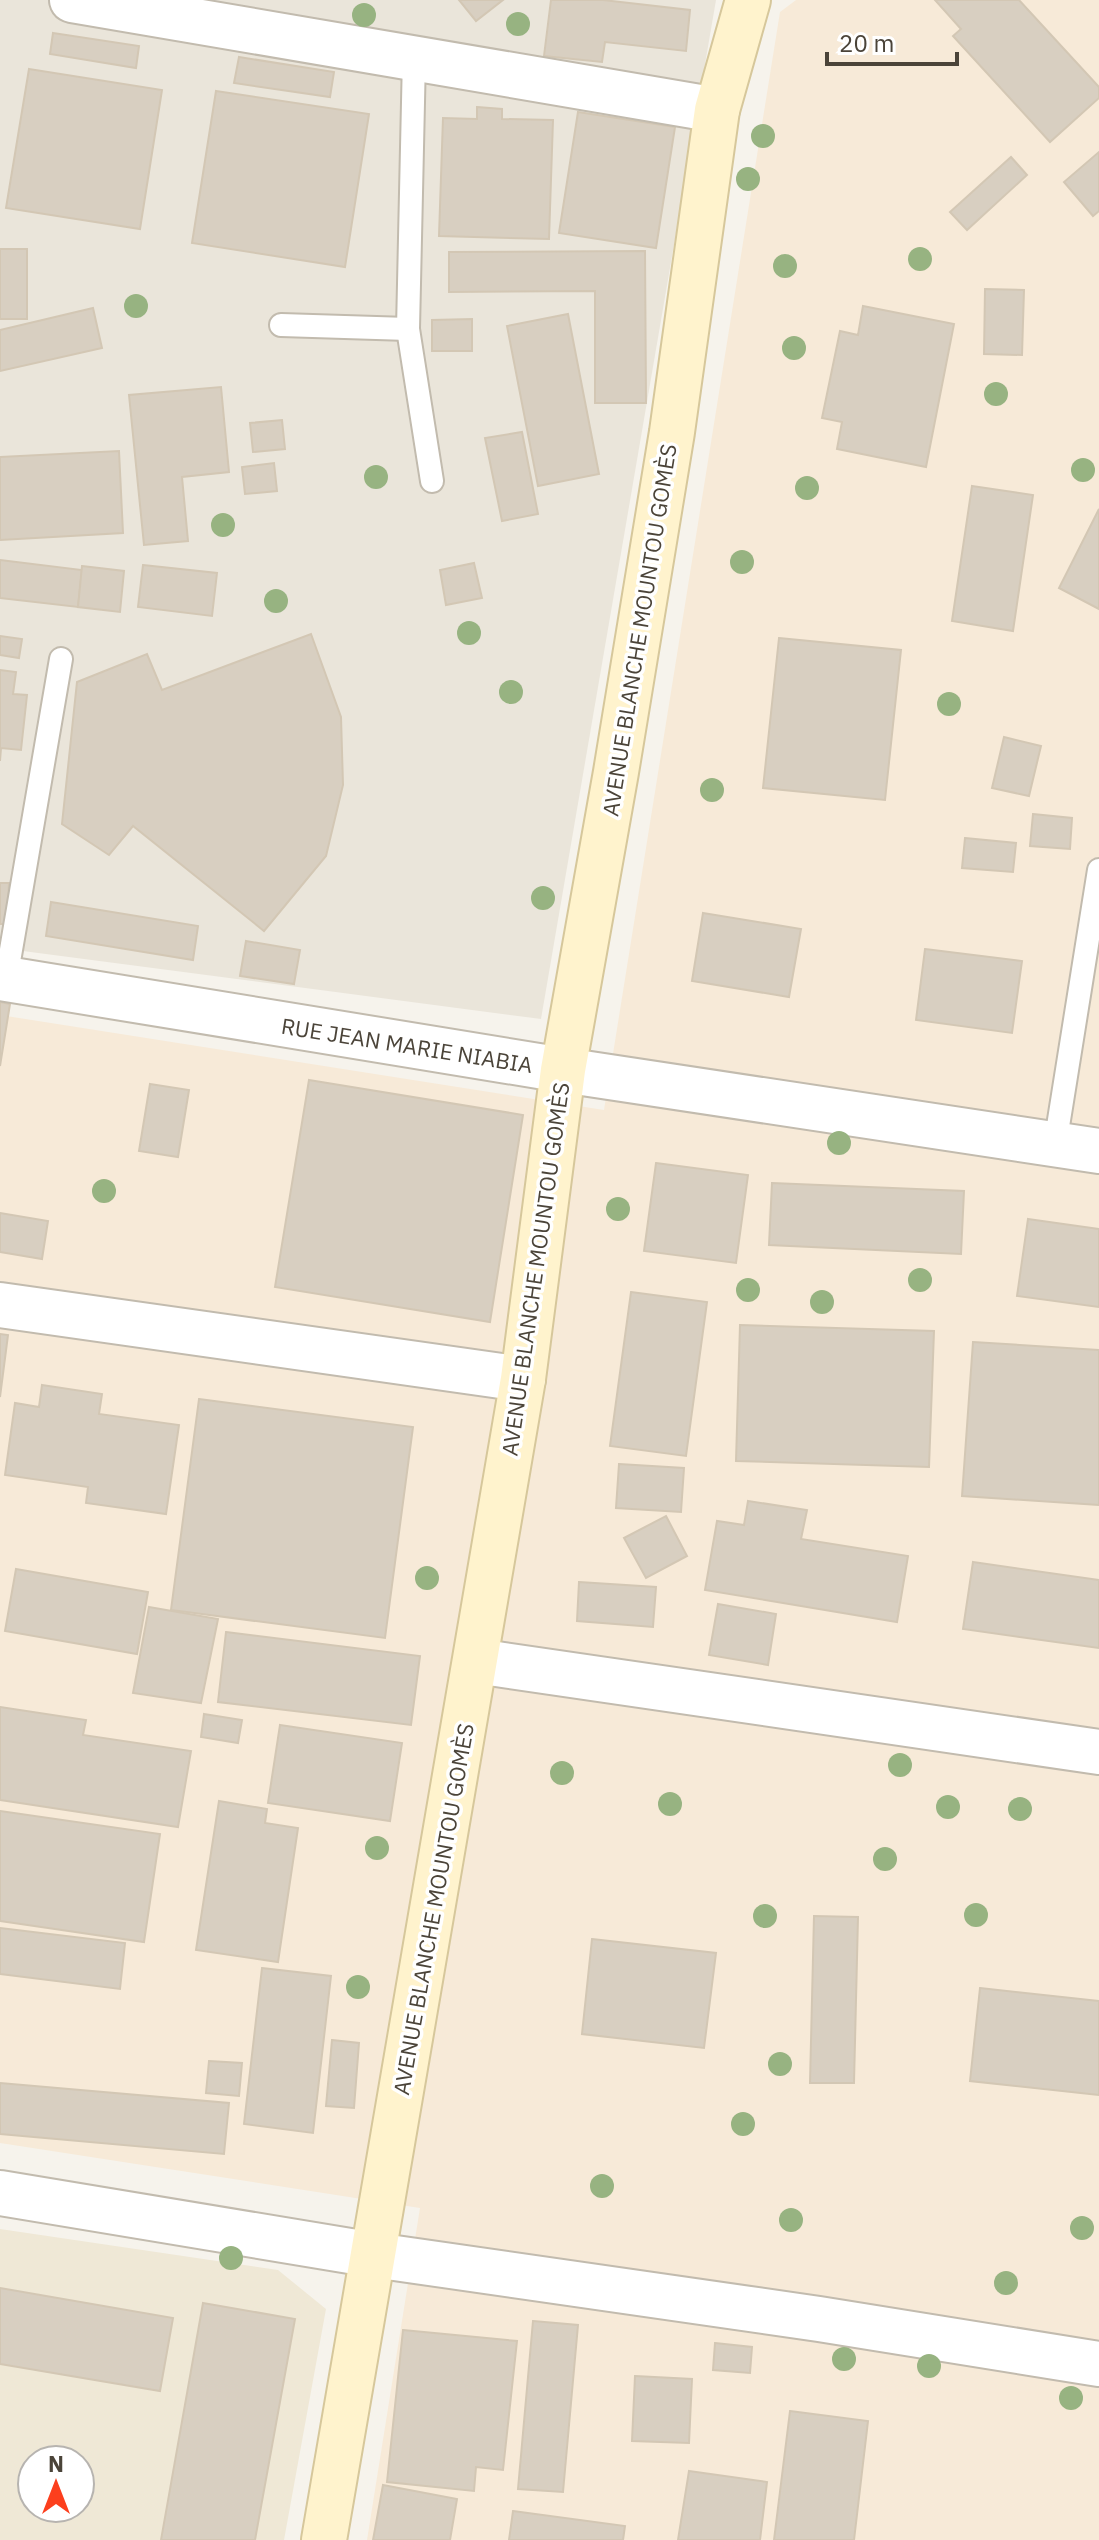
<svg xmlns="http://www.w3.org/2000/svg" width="1099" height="2540" font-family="'IBM Plex Sans',sans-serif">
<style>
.residential{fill:#eae5da}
.commercial{fill:#f7ead8}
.education{fill:#efe8d6;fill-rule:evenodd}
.building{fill:#d8cfc1;stroke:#d3c7b4;stroke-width:2}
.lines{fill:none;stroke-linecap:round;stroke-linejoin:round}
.lane-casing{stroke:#c2bbae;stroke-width:26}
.street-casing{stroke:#c2bbae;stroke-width:48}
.secondary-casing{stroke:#d6c79b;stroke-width:48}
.lane{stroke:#fff;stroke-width:22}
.street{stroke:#fff;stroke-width:44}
.secondary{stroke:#fff3cd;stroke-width:44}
.tree{fill:#97b381}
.labels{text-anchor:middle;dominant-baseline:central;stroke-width:7;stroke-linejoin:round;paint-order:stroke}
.street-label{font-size:22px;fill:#4b4439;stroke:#fff}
</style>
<rect width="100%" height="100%" fill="#f6f3ec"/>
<polygon class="residential" points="0,0 716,0 541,1019 0,948"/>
<polygon class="commercial" points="796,0 1099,0 1099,2540 367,2540 420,2208 0,2143 0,1015 604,1110 780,12"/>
<path class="education" d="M0,2229L278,2270L326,2309L284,2540H0ZM32,2460H80V2508H32Z"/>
<g class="building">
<polygon points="459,0 503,0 476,21"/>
<polygon points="551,0 603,0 690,10 686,51 605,42 602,62 544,56"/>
<polygon points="935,0 1019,0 1099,87 1099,98 1050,142 953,36 961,29"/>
<polygon points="53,33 139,46 136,68 50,54"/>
<polygon points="239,57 334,72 330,97 234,83"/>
<polygon points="29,69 162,90 140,229 6,208"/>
<polygon points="216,91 369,114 345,267 192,243"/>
<polygon points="477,107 502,109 502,119 553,120 549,239 439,236 443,118 477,119"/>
<polygon points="578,112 675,127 656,248 559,233"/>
<polygon points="1099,152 1099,211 1093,216 1064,182"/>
<polygon points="1011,157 1027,175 967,230 950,212"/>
<rect x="0" y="249" width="27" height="70"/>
<polygon points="645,251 646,403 595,403 595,291 449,292 449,252"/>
<polygon points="985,289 1024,290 1022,355 984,354"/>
<polygon points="863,306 954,324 926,467 837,449 842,422 822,418 840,331 858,335"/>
<polygon points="93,308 102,348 0,371 0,330"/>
<polygon points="568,314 599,474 538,486 507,326"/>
<polygon points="472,319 472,351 432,351 432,320"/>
<polygon points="221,387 229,472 182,477 188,541 144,545 129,395"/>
<polygon points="282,420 285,449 253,452 250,423"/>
<polygon points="522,432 538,514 502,521 485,438"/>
<polygon points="119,451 123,533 0,540 0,457"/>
<polygon points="274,463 277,491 245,494 242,467"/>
<polygon points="972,486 1033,495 1013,631 952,621"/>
<polygon points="1099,509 1099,609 1059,588"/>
<polygon points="0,560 82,570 78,607 0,598"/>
<polygon points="474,563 482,598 446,605 440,570"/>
<polygon points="143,565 217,573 212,616 138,607"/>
<polygon points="82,566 124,571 120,612 78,607"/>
<polygon points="311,634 341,717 343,785 326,856 264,931 133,826 109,855 62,824 77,682 147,654 162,690"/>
<polygon points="0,636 22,639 19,658 0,655"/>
<polygon points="779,638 901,650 885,800 763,788"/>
<polygon points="0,670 16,672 13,694 27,695 21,750 1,748 0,761"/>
<polygon points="1004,737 1041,746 1029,796 992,788"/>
<polygon points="1033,814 1072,818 1070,849 1030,846"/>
<polygon points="965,838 1016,843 1013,872 962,868"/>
<polygon points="0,883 9,883 7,924 0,924"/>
<polygon points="51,902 198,926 193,960 46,936"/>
<polygon points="703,913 801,929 789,997 692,981"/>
<polygon points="246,941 300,950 294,984 240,976"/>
<polygon points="925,949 1022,961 1012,1033 916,1020"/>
<polygon points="0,1002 10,1004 0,1066"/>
<polygon points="309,1080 523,1115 490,1322 275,1287"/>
<polygon points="150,1084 189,1090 178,1157 139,1151"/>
<polygon points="656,1163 748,1175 736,1263 644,1251"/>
<polygon points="772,1183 964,1191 961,1254 769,1245"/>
<polygon points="0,1213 48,1221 42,1259 0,1252"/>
<polygon points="1028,1219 1099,1229 1099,1307 1017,1296"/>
<polygon points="631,1292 707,1302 686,1456 610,1446"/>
<polygon points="740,1325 934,1331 929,1467 736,1461"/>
<polygon points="0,1334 8,1335 0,1397"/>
<polygon points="973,1342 1099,1350 1099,1505 962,1496"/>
<polygon points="42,1385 102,1394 99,1414 179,1425 166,1514 86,1503 88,1487 5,1475 15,1403 39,1407"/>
<polygon points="199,1399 413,1427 385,1638 171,1610"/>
<polygon points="619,1464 684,1468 681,1512 616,1508"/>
<polygon points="748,1501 807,1510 801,1539 908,1556 897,1622 705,1590 717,1521 744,1525"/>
<polygon points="666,1516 687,1556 646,1578 624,1538"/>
<polygon points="973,1562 1099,1580 1099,1648 963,1629"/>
<polygon points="16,1569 148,1592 137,1654 5,1631"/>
<polygon points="579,1582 656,1587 653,1627 577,1621"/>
<polygon points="718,1604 776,1614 768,1665 709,1655"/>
<polygon points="149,1607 218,1619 201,1703 133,1693"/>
<polygon points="226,1632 420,1656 411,1725 218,1702"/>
<polygon points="0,1707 86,1720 83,1735 191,1751 178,1827 0,1800"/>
<polygon points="204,1714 242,1720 238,1743 201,1737"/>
<polygon points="280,1725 402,1743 390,1821 268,1803"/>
<polygon points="219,1801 267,1809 265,1823 298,1828 278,1962 196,1950"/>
<polygon points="0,1811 160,1834 144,1942 0,1921"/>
<polygon points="814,1916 858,1917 854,2083 810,2083"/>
<polygon points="0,1928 125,1943 120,1989 0,1974"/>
<polygon points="592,1939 716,1953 704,2048 582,2034"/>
<polygon points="262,1968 331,1976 313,2133 244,2124"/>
<polygon points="980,1988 1099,2001 1099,2095 970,2081"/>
<polygon points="332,2040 359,2043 354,2108 326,2106"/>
<polygon points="209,2061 242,2063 239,2096 206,2093"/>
<polygon points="0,2083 229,2103 224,2154 0,2134"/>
<polygon points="0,2288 173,2318 160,2391 0,2364"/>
<polygon points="203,2303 295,2319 255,2540 161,2540"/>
<polygon points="533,2321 578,2325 563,2492 518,2489"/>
<polygon points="403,2330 517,2341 503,2470 476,2467 474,2491 387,2482"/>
<polygon points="715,2343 752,2347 750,2373 713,2370"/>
<polygon points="635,2376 692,2379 689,2443 632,2441"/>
<polygon points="790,2411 868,2421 854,2540 774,2540"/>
<polygon points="689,2471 767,2482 760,2540 678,2540"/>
<polygon points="383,2485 457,2499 450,2540 373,2540"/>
<polygon points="513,2511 625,2526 623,2540 509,2540"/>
</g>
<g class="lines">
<defs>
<g id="lane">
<polyline points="414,57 408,329 432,481"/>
<polyline points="281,325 408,329"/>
<polyline points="6,979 61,659"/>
<polyline points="1055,1145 1099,870"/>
</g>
<g id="street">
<polyline points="72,0 717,110"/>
<polyline points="0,978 563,1070 1099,1151"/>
<polyline points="0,1305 523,1379"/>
<polyline points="476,1661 1099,1752"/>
<polyline points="0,2193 374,2255 819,2319 1099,2364"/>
</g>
<polyline id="secondary" points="324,2540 523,1379 563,1070 616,772 672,432 717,110 748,0"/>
</defs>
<use href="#lane" class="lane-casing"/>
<use href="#street" class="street-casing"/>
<use href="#secondary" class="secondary-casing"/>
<use href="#lane" class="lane"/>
<use href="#street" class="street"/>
<use href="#secondary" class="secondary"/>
</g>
<g class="tree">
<circle cx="364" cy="15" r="12"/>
<circle cx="518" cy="24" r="12"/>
<circle cx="763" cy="136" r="12"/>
<circle cx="748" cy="179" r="12"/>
<circle cx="920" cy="259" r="12"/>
<circle cx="785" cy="266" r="12"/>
<circle cx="136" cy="306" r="12"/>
<circle cx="794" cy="348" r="12"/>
<circle cx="996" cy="394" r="12"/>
<circle cx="1083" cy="470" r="12"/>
<circle cx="376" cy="477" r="12"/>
<circle cx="807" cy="488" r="12"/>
<circle cx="223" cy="525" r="12"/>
<circle cx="742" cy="562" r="12"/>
<circle cx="276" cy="601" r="12"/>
<circle cx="469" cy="633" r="12"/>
<circle cx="511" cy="692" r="12"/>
<circle cx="949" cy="704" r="12"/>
<circle cx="712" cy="790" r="12"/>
<circle cx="543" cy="898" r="12"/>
<circle cx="839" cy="1143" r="12"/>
<circle cx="104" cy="1191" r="12"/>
<circle cx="618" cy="1209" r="12"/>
<circle cx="920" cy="1280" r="12"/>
<circle cx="748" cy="1290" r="12"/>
<circle cx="822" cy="1302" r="12"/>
<circle cx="427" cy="1578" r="12"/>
<circle cx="900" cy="1765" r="12"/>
<circle cx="562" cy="1773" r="12"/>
<circle cx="670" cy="1804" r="12"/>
<circle cx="948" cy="1807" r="12"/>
<circle cx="1020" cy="1809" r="12"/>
<circle cx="377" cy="1848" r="12"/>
<circle cx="885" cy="1859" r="12"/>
<circle cx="976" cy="1915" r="12"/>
<circle cx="765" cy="1916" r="12"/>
<circle cx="358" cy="1987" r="12"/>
<circle cx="780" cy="2064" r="12"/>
<circle cx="743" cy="2124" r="12"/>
<circle cx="602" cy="2186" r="12"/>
<circle cx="791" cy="2220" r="12"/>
<circle cx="1082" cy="2228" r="12"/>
<circle cx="231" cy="2258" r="12"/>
<circle cx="1006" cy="2283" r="12"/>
<circle cx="844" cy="2359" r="12"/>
<circle cx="929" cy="2366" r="12"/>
<circle cx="1071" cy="2398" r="12"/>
</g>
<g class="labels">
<g class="street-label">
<text transform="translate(639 630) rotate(-81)">AVENUE BLANCHE MOUNTOU GOMÈS</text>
<text transform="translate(407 1045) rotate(9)">RUE JEAN MARIE NIABIA</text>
<text transform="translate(535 1269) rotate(-82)">AVENUE BLANCHE MOUNTOU GOMÈS</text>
<text transform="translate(433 1909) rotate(-80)">AVENUE BLANCHE MOUNTOU GOMÈS</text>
</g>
</g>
<g transform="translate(56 2484)"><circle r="38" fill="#ffffff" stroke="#b7b4b0" stroke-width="2"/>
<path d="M0-6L14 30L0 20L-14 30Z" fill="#fc3f1d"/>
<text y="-12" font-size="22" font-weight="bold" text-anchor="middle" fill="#4b4439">N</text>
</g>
<path d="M827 52v12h130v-12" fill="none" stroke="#4b4439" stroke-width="4"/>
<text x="839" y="52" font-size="24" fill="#4b4439" stroke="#ffffff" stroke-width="6" paint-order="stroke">20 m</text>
</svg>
